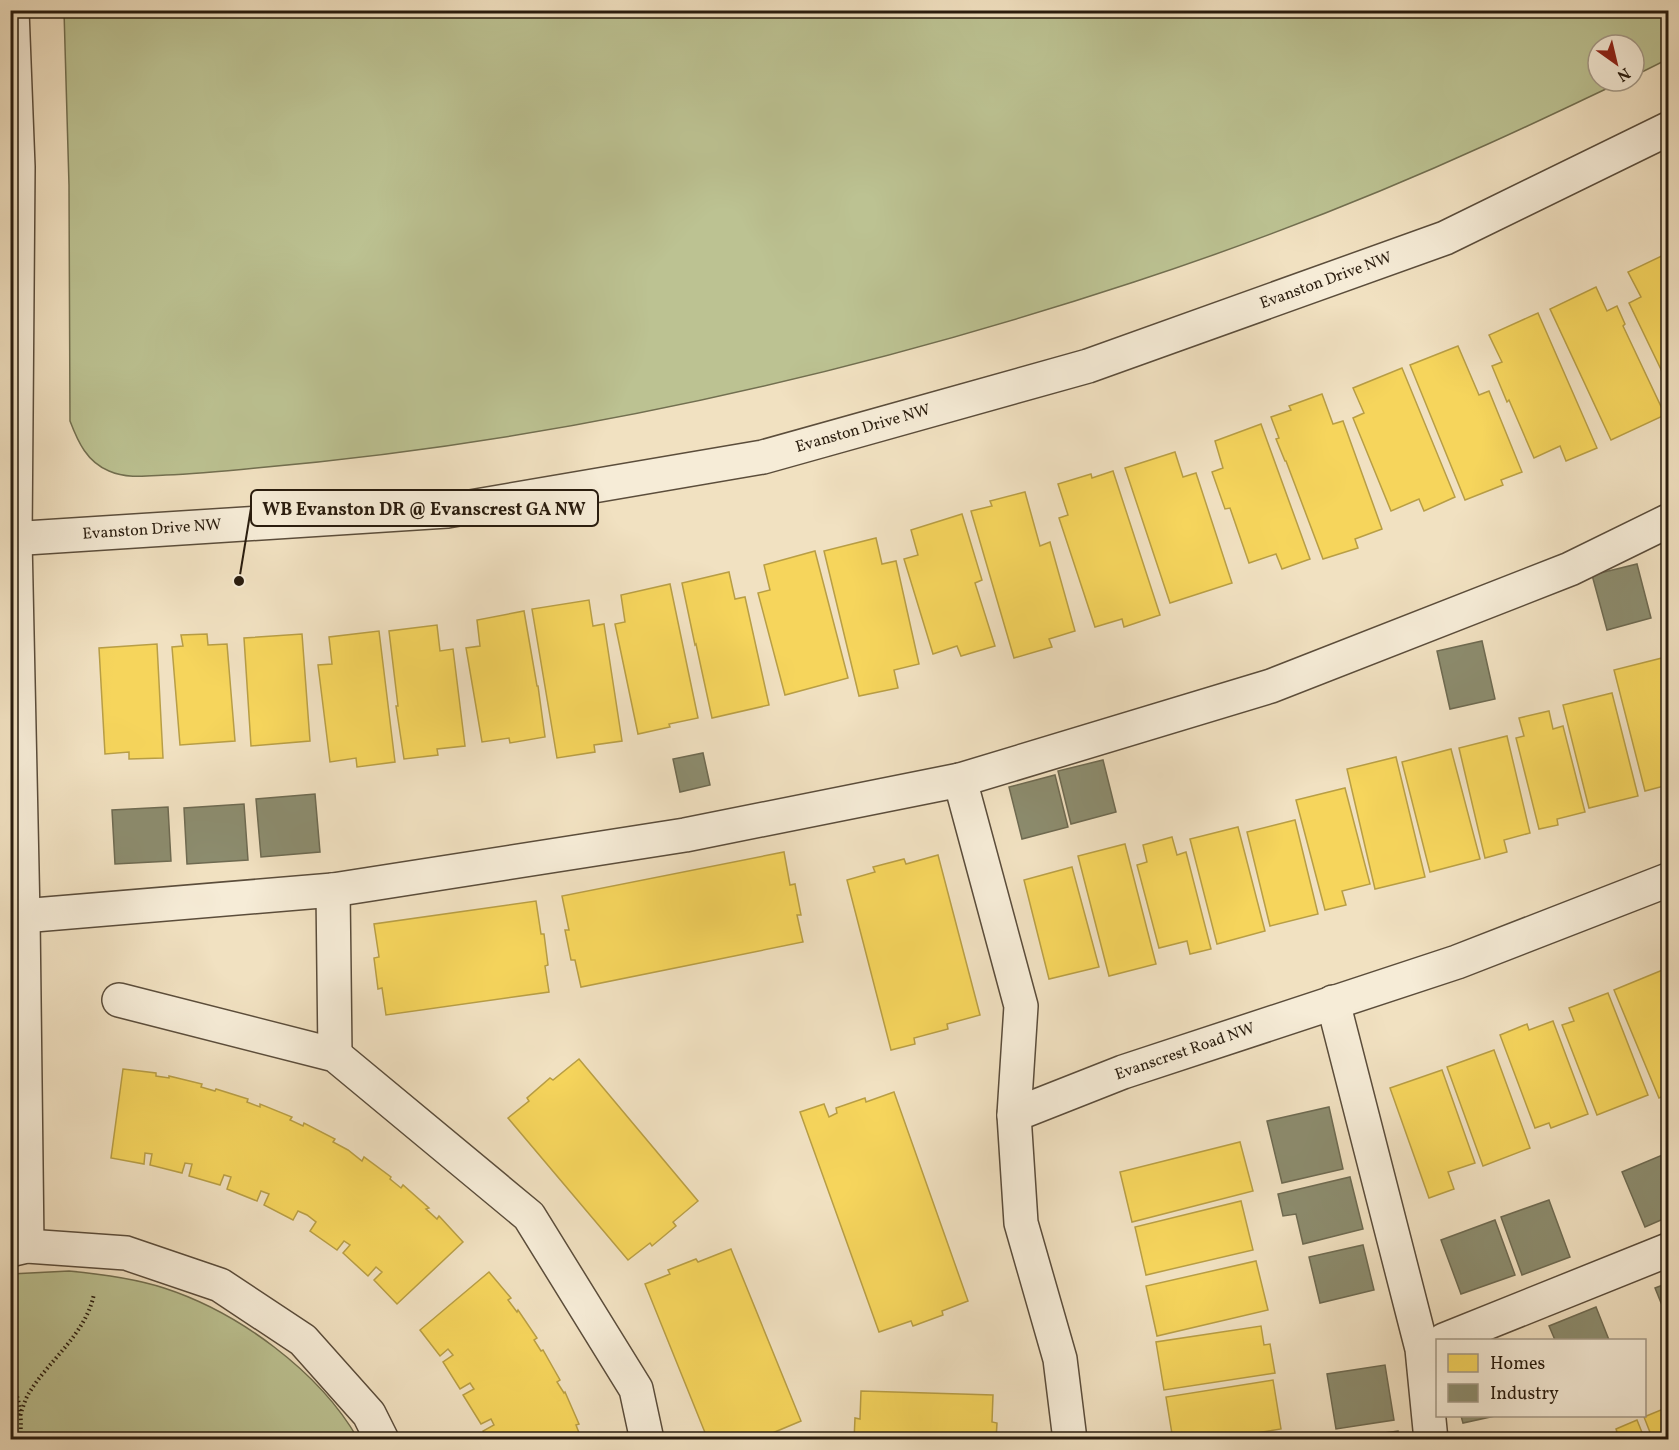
<svg xmlns="http://www.w3.org/2000/svg" width="1679" height="1450" font-family="Vollkorn,serif">
<style>
.green{fill:#bcc292;stroke:#726f50;stroke-width:1.5}
.homes{fill:#f6d55c;stroke:#b89e45;stroke-width:1.5}
.industry{fill:#8c8c6e;stroke:#6e6a51;stroke-width:1.5}
.lines{fill:none;stroke-linecap:round;stroke-linejoin:round}
.minor-casing{stroke:#5b4d3b;stroke-width:36}
.path{stroke:#291c0e;stroke-width:4;stroke-dasharray:1.5 3;stroke-linecap:butt}
.minor{stroke:#f6ecd7;stroke-width:33}
.labels{text-anchor:middle;dominant-baseline:central;stroke-width:6;stroke-linejoin:round;paint-order:stroke}
.street-label{font-size:16px;fill:#291c0e;stroke:#f6ecd7}
.leader{fill:none;stroke:#291c0e;stroke-width:2}
.callout-dot{fill:#291c0e;stroke:#f6ecd7;stroke-width:2}
.callout{fill:#f6ecd7;stroke:#291c0e;stroke-width:2}
.callout-label{font-size:18px;text-anchor:middle;font-weight:bold;fill:#291c0e}
</style>
<rect width="100%" height="100%" fill="#f1e1c1"/>
<filter id="stains"><feTurbulence type="fractalNoise" baseFrequency=".00333" numOctaves="4"/><feColorMatrix values="0 0 0 0 .2 0 0 0 0 .09 0 0 0 0 .02 0 0 0 .5 -.17"/></filter>
<radialGradient id="worn" r=".72"><stop offset=".6" stop-color="#630" stop-opacity="0"/><stop offset="1" stop-color="#630" stop-opacity=".3"/></radialGradient>
<g class="green">
<path d="M1668,10V59L1634,76V45H1598V81H1623C1578,102 1533,124 1488,144C1374,196 1253,243 1134,282C851,375 554,442 256,468C226,471 196,474 166,475C147,476 127,479 109,471C87,462 78,442 70,421L69,185L64,11Z"/>
<path d="M69,1271C101,1274 133,1278 164,1288C238,1312 319,1371 358,1439H11V1274Z"/>
</g>
<g class="homes">
<polygon points="1668,253 1668,384 1629,303 1641,297 1628,272"/>
<polygon points="1596,287 1607,311 1617,306 1625,324 1623,326 1665,415 1611,440 1550,309"/>
<polygon points="1538,313 1597,448 1566,461 1560,446 1534,458 1509,400 1507,402 1492,366 1502,362 1489,335"/>
<polygon points="1458,346 1479,395 1489,391 1522,472 1501,480 1503,485 1465,500 1410,365"/>
<polygon points="1402,368 1455,497 1424,511 1419,499 1391,511 1353,418 1364,413 1353,388"/>
<polygon points="1322,394 1333,424 1343,421 1382,529 1355,539 1358,548 1323,559 1286,461 1285,461 1276,439 1279,438 1271,417 1291,410 1289,406"/>
<polygon points="1261,424 1310,559 1282,569 1276,554 1249,563 1230,508 1225,509 1212,472 1223,468 1215,441"/>
<polygon points="1175,452 1183,477 1196,473 1232,583 1170,603 1125,468"/>
<polygon points="1113,471 1160,615 1124,627 1122,619 1095,627 1059,518 1068,515 1058,484 1091,474 1092,478"/>
<polygon points="1025,492 1040,546 1050,542 1075,631 1049,639 1052,647 1014,658 971,511 992,506 990,501"/>
<polygon points="962,514 982,580 975,583 995,646 961,656 957,646 933,654 904,559 918,555 911,530"/>
<polygon points="876,538 882,564 896,561 919,664 894,670 898,688 859,696 824,551"/>
<polygon points="815,551 848,678 785,695 758,593 770,590 764,565"/>
<polygon points="729,572 735,599 745,597 769,705 712,718 696,644 695,645 682,583"/>
<polygon points="670,584 698,718 669,724 670,727 638,734 615,624 625,622 621,595"/>
<polygon points="589,600 593,626 604,624 622,741 594,745 595,752 557,758 532,609"/>
<polygon points="524,611 537,686 538,686 545,737 510,743 509,738 482,742 466,648 480,646 477,620"/>
<polygon points="437,625 440,651 453,649 465,746 437,749 438,755 404,759 396,706 398,706 389,631"/>
<polygon points="379,631 395,762 357,767 356,758 330,762 318,665 332,664 329,637"/>
<polygon points="207,634 208,645 227,644 235,741 180,745 172,647 183,646 181,635"/>
<polygon points="302,634 310,741 251,746 244,638"/>
<polygon points="157,644 163,758 129,759 129,752 105,754 99,648"/>
<polygon points="1662,658 1668,684 1668,785 1645,791 1614,670"/>
<polygon points="1612,693 1638,796 1589,808 1563,705"/>
<polygon points="1549,711 1553,729 1563,726 1585,812 1557,819 1558,825 1539,829 1516,738 1524,736 1519,718"/>
<polygon points="1507,736 1530,833 1504,840 1507,852 1485,858 1459,748"/>
<polygon points="1451,749 1480,859 1430,872 1402,762"/>
<polygon points="1396,757 1425,877 1375,889 1347,769"/>
<polygon points="1345,788 1370,884 1342,891 1346,905 1325,910 1296,800"/>
<polygon points="1295,820 1318,914 1270,926 1247,832"/>
<polygon points="1238,827 1265,931 1217,944 1190,839"/>
<polygon points="1172,837 1177,855 1186,852 1211,949 1190,954 1187,941 1159,948 1137,865 1147,862 1143,845"/>
<polygon points="1125,844 1156,964 1109,976 1078,856"/>
<polygon points="784,852 790,885 795,884 801,915 797,915 803,942 581,987 575,960 571,960 565,930 569,930 562,896"/>
<polygon points="938,855 980,1015 947,1024 948,1029 914,1038 915,1044 891,1050 847,880 875,872 873,867 904,859 906,864"/>
<polygon points="1072,867 1099,967 1049,979 1024,880"/>
<polygon points="536,901 541,934 544,934 548,965 545,966 549,992 386,1015 382,988 378,989 374,958 379,957 374,924"/>
<polygon points="1665,969 1668,977 1668,1094 1659,1098 1614,990"/>
<polygon points="1608,993 1648,1095 1597,1115 1562,1025 1574,1021 1569,1008"/>
<polygon points="1553,1021 1588,1114 1551,1128 1549,1123 1535,1128 1500,1035 1527,1024 1529,1030"/>
<polygon points="1494,1050 1530,1148 1483,1166 1447,1067"/>
<polygon points="579,1059 698,1201 673,1222 676,1226 652,1246 650,1243 628,1260 508,1118 529,1101 527,1098 550,1078 553,1080"/>
<polygon points="123,1069 156,1073 156,1076 169,1078 169,1076 202,1084 201,1087 215,1091 216,1089 248,1099 247,1102 260,1107 260,1104 292,1117 290,1120 303,1126 304,1123 335,1139 333,1142 348,1150 362,1161 364,1157 391,1177 390,1179 401,1188 403,1185 429,1208 426,1209 437,1219 439,1216 463,1242 397,1304 374,1280 382,1272 376,1267 368,1276 343,1253 350,1245 344,1241 337,1250 310,1231 316,1222 307,1215 298,1211 293,1220 264,1205 269,1194 261,1191 257,1201 227,1189 231,1177 224,1175 220,1185 189,1176 192,1164 185,1163 182,1173 150,1165 152,1154 145,1153 144,1164 111,1158"/>
<polygon points="1442,1070 1475,1163 1448,1172 1454,1189 1429,1198 1390,1088"/>
<polygon points="894,1092 968,1301 942,1311 943,1315 913,1326 911,1321 879,1332 800,1112 824,1104 829,1117 837,1113 836,1108 865,1098 866,1102"/>
<polygon points="1240,1142 1253,1191 1132,1222 1120,1172"/>
<polygon points="1241,1201 1253,1250 1146,1275 1135,1227"/>
<polygon points="731,1249 801,1421 770,1434 771,1438 766,1440 708,1440 645,1284 670,1274 668,1270 696,1259 698,1262"/>
<polygon points="1256,1261 1268,1310 1157,1336 1146,1286"/>
<polygon points="489,1272 511,1298 508,1300 517,1312 518,1310 537,1338 534,1340 541,1351 543,1350 560,1380 557,1382 564,1393 565,1392 579,1424 576,1425 581,1438 583,1437 584,1440 487,1440 483,1431 494,1425 491,1419 481,1424 463,1395 474,1389 470,1383 460,1389 443,1362 453,1355 448,1349 440,1356 420,1330"/>
<polygon points="1261,1326 1264,1345 1270,1344 1275,1373 1164,1390 1156,1342"/>
<polygon points="1273,1380 1281,1429 1212,1440 1173,1440 1166,1397"/>
<polygon points="861,1391 993,1395 992,1422 997,1423 996,1440 854,1440 855,1418 860,1419"/>
<polygon points="1668,1407 1668,1440 1653,1440 1644,1417"/>
<polygon points="1637,1420 1645,1440 1600,1440 1617,1432 1616,1429"/>
</g>
<g class="industry">
<polygon points="1637,564 1651,618 1607,630 1592,575"/>
<polygon points="1482,641 1495,699 1450,709 1437,651"/>
<polygon points="703,753 710,785 680,792 673,759"/>
<polygon points="1103,760 1116,812 1071,824 1058,771"/>
<polygon points="1055,775 1068,827 1022,839 1009,787"/>
<polygon points="315,794 320,852 261,857 256,799"/>
<polygon points="244,804 248,860 187,864 184,808"/>
<polygon points="168,807 171,861 115,864 112,810"/>
<polygon points="1329,1107 1343,1169 1282,1183 1267,1121"/>
<polygon points="1667,1153 1668,1217 1645,1227 1622,1172"/>
<polygon points="1350,1177 1363,1229 1303,1244 1296,1214 1283,1216 1278,1194"/>
<polygon points="1549,1200 1570,1257 1522,1275 1501,1217"/>
<polygon points="1495,1220 1515,1275 1461,1294 1441,1240"/>
<polygon points="1363,1245 1374,1290 1320,1303 1309,1257"/>
<polygon points="1668,1283 1668,1320 1655,1288"/>
<polygon points="1596,1307 1609,1340 1555,1340 1549,1326"/>
<polygon points="1385,1365 1394,1420 1336,1429 1327,1374"/>
<polygon points="1461,1416 1495,1416 1463,1423"/>
<polygon points="1398,1431 1399,1440 1340,1439"/>
</g>
<g class="lines">
<defs>
<g id="minor">
<polyline points="12,10 18,167 15,539 23,917 27,1246"/>
<polyline points="10,539 447,511 763,457 1088,366 1445,238 1668,129"/>
<polyline points="960,780 1021,1006 1014,1115"/>
<polyline points="333,890 335,1055"/>
<polyline points="10,917 333,890 685,835 960,780 1271,686 1570,569 1668,521"/>
<polyline points="119,1000 335,1055 529,1216 636,1389 647,1440"/>
<polyline points="1333,1002 1422,1349 1431,1440"/>
<polyline points="10,1250 27,1246 126,1253 220,1285 303,1340 369,1414 382,1440"/>
<polyline points="1444,1340 1668,1250"/>
<polyline points="1070,1440 1060,1359 1021,1223 1014,1115 1123,1072 1457,962 1668,880"/>
</g>
</defs>
<use href="#minor" class="minor-casing"/>
<g class="path">
<path d="M10,1380C21,1400 22,1417 20,1440"/>
<path d="M20,1415C23,1408 25,1399 29,1393C49,1360 86,1334 94,1294"/>
</g>
<use href="#minor" class="minor"/>
</g>
<g class="labels">
<g class="street-label">
<text transform="translate(1326 281) rotate(-20)">Evanston Drive NW</text>
<text transform="translate(863 429) rotate(-16)">Evanston Drive NW</text>
<text transform="translate(152 530) rotate(-4)">Evanston Drive NW</text>
<text transform="translate(1185 1052) rotate(-19)">Evanscrest Road NW</text>
</g>
</g>
<path class="leader" d="M239 581L251 508"/>
<circle class="callout-dot" cx="239" cy="581" r="6"/>
<rect class="callout" x="251" y="490" width="347" height="36" rx="6"/>
<g class="callout-label">
<text x="424" y="515">WB Evanston DR @ Evanscrest GA NW</text>
</g>
<rect width="1679" height="1450" fill="none" stroke="#f1e1c1" stroke-width="36"/>
<rect x="12" y="12" width="1655" height="1426" fill="none" stroke="#291c0e" stroke-width="3"/>
<rect x="18" y="18" width="1643" height="1414" fill="none" stroke="#291c0e" stroke-width="1.5"/>
<rect x="1436" y="1339" width="210" height="78" fill="#f6ecd7" stroke="#a49987" stroke-width="1.5"/>
<rect x="1448" y="1354" width="30" height="18" fill="#f6d55c" stroke="#a49987" stroke-width="1.5"/>
<text x="1490" y="1369" font-size="18" fill="#291c0e">Homes</text>
<rect x="1448" y="1384" width="30" height="18" fill="#8c8c6e" stroke="#a49987" stroke-width="1.5"/>
<text x="1490" y="1399" font-size="18" fill="#291c0e">Industry</text>
<g transform="translate(1616 63) rotate(146)"><circle r="28" fill="#f6ecd7" stroke="#a49987" stroke-width="1.5"/>
<path d="M0-4.5L10 22L0 15L-10 22Z" fill="#8f2418"/>
<text y="-9" font-size="16" font-weight="bold" text-anchor="middle" fill="#291c0e">N</text>
</g>
<rect width="100%" height="100%" filter="url(#stains)"/>
<rect width="100%" height="100%" fill="url(#worn)"/>
</svg>
